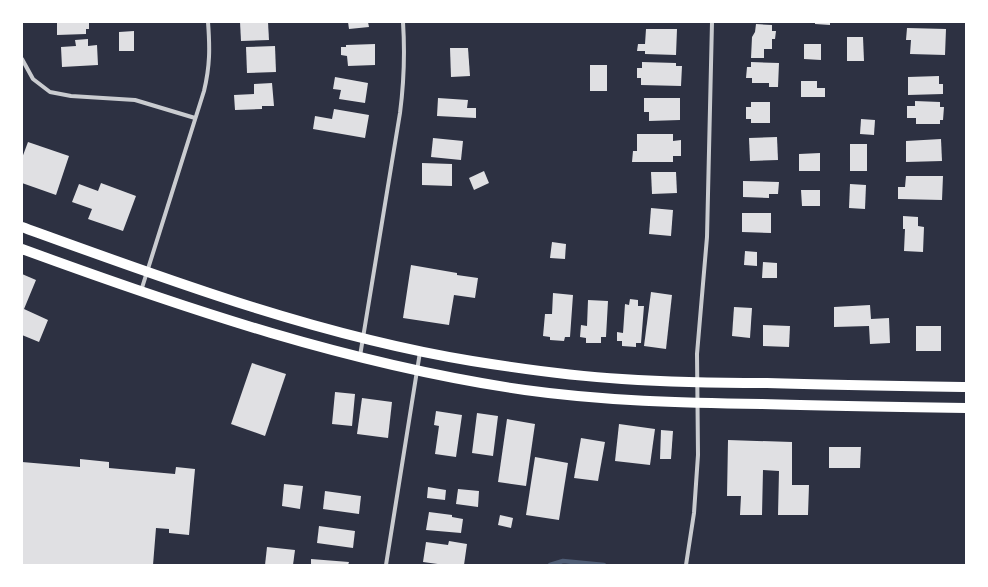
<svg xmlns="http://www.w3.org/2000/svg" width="988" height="587" font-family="'Roboto Serif',serif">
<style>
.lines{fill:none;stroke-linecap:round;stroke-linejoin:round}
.stream{stroke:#4f5d75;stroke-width:4.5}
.building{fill:#e0e0e3}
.minor{stroke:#caccd0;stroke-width:4}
.primary{stroke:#fff;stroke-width:10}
</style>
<rect width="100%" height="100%" fill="#2d3142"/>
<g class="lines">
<polyline class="stream" points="550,565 563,561 604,565"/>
</g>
<g class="building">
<polygon points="57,22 89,22 89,29 86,29 86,34 57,35"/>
<polygon points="240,22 268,22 269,40 241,41"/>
<polygon points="348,22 368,22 369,27 349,29"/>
<polygon points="815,22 830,22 830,25 815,24"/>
<polygon points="756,24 772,25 772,31 776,31 775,39 772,39 772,49 764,49 764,58 751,58 752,37 755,32"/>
<polygon points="907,28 946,29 945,55 910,54 911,40 906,40"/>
<polygon points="646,29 677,29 676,55 645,54 645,51 637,51 638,44 645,44"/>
<polygon points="134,31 134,51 119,51 119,32"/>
<polygon points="847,37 863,37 864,61 847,61"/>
<polygon points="88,39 88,46 97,45 98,65 62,67 61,47 76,46 75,40"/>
<polygon points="375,44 375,65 348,66 347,56 341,55 341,47 346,47 346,45"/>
<polygon points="804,44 821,44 821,60 804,59"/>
<polygon points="275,46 276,72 247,73 246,47"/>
<polygon points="450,48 468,48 470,76 451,77"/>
<polygon points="642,62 676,63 676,66 682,66 681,86 641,85 641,78 637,78 637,68 642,68"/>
<polygon points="751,62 779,63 778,87 769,87 769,83 752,83 752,78 746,78 747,67 751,67"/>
<rect x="590" y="65" width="17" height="26"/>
<polygon points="939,76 939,84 943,84 943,94 908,95 908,77"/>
<polygon points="335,77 368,83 365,103 339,99 341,90 333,89"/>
<polygon points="801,81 817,81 817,88 825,88 825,97 801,97"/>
<polygon points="272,83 274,106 262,106 262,109 235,110 234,95 254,94 254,84"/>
<polygon points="438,98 468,100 467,108 476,108 476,118 437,116"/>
<polygon points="644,98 680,98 680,120 649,121 649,112 644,112"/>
<polygon points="915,101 940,102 940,107 944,107 943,120 940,120 940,124 916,124 916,118 907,118 907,106 915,106"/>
<polygon points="751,102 770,102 770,123 751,123 751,119 746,119 746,107 751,107"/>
<polygon points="334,109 369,115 365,138 313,129 315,116 332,119"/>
<polygon points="861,119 875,120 874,135 860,134"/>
<polygon points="637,134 673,134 673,141 681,140 681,156 673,156 673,162 632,162 633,151 637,151"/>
<polygon points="777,137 778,160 750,161 749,138"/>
<polygon points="433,138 463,141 461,160 431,157"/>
<polygon points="941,139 942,161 906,162 906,141"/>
<polygon points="28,142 69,156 56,195 22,183 22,158"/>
<rect x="850" y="144" width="17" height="27"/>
<polygon points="820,153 820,171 799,171 799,154"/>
<polygon points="422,163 452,164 452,186 422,185"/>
<polygon points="484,171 489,183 474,190 469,178"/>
<polygon points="651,172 676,172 677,193 652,194"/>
<polygon points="906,176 943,176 942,200 898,199 898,187 905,187"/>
<polygon points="743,181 779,182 778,194 769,194 769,198 743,197"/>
<polygon points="101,183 136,196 123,231 88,219 92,209 72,202 79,184 98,191"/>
<polygon points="850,184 866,185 865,209 849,208"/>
<polygon points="801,190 820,190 820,206 802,206"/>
<polygon points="651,208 673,210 671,236 649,234"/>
<polygon points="742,213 771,213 771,233 742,232"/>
<polygon points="903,216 918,217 918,226 924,227 923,252 904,251 905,229 903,229"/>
<polygon points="552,242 566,244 565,259 550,258"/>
<polygon points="745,251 757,252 757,266 744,265"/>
<polygon points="763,262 777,263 777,278 762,278"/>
<polygon points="411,265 457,273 457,275 478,278 475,298 454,295 449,325 403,318"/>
<polygon points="22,274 36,280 24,309 48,320 39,342 22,335"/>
<polygon points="651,292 672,295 666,349 644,346"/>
<polygon points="553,293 573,295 570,337 565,337 564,341 550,340 550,337 543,336 545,314 552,314"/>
<polygon points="630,299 638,300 638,306 644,306 641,343 636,343 636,347 622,346 622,341 617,341 617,332 623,333 625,304 629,305"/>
<polygon points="588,300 608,301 606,337 601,337 601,343 586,343 586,338 580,337 581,325 587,326"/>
<polygon points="870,305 871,319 889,318 890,343 870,344 869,326 834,327 834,307"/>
<polygon points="734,307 752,308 750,338 732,336"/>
<polygon points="763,325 790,326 789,347 763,346"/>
<rect x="916" y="326" width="25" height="25"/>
<polygon points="252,363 286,374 265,436 231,424"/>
<polygon points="335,392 355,394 352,426 332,424"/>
<polygon points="362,398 392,402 388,438 357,434"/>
<polygon points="436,411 462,415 456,457 435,454 439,426 434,425"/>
<polygon points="477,413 498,416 493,456 472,453"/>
<polygon points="507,419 535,424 526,486 498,482"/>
<polygon points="619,424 655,429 650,465 615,461"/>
<polygon points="661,430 673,431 671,459 660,459"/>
<polygon points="581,438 605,442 598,481 574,478"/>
<polygon points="728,440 792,442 792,485 809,485 808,515 778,515 779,471 763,470 762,515 740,515 741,496 727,496"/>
<polygon points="829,447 861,447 860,468 829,468"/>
<polygon points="535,457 568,463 559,520 526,515"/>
<polygon points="80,459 109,462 109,468 175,474 176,467 195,469 189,535 169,533 169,529 156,528 153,565 22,565 22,462 80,467"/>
<polygon points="284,484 303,486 300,509 282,506"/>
<polygon points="428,487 446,490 445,500 427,498"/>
<polygon points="458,489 479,491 478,507 456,504"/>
<polygon points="325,491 361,496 359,514 323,509"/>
<polygon points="429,512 452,515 452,517 463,519 461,533 426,530"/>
<polygon points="500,515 513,518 511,528 498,525"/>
<polygon points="319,526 355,531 353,548 317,543"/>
<polygon points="449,541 467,544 464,565 445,565 423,562 426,542 448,545"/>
<polygon points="267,547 295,550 293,565 265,565"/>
<polygon points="311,559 349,562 348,565 311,565"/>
</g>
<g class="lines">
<g class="minor">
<polyline points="22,59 33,79 50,92 71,96 135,100 195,118"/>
<path d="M141,291L204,91C210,66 210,48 208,22"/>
<path d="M360,356L400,113C404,82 405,53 403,22"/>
<polyline points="386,565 420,352"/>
<polyline points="686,565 694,513 698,455 697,354 707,237 712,22"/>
</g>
<g class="primary">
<path d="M22,227C168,280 319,336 472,361C522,369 572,376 622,379C670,382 719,383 767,383C833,385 900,386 966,387"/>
<path d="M22,249C186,309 352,365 525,390C604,401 683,403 762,404C830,406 898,407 966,408"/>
</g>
</g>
<rect width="988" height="587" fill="none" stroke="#ffffff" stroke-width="46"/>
</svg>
